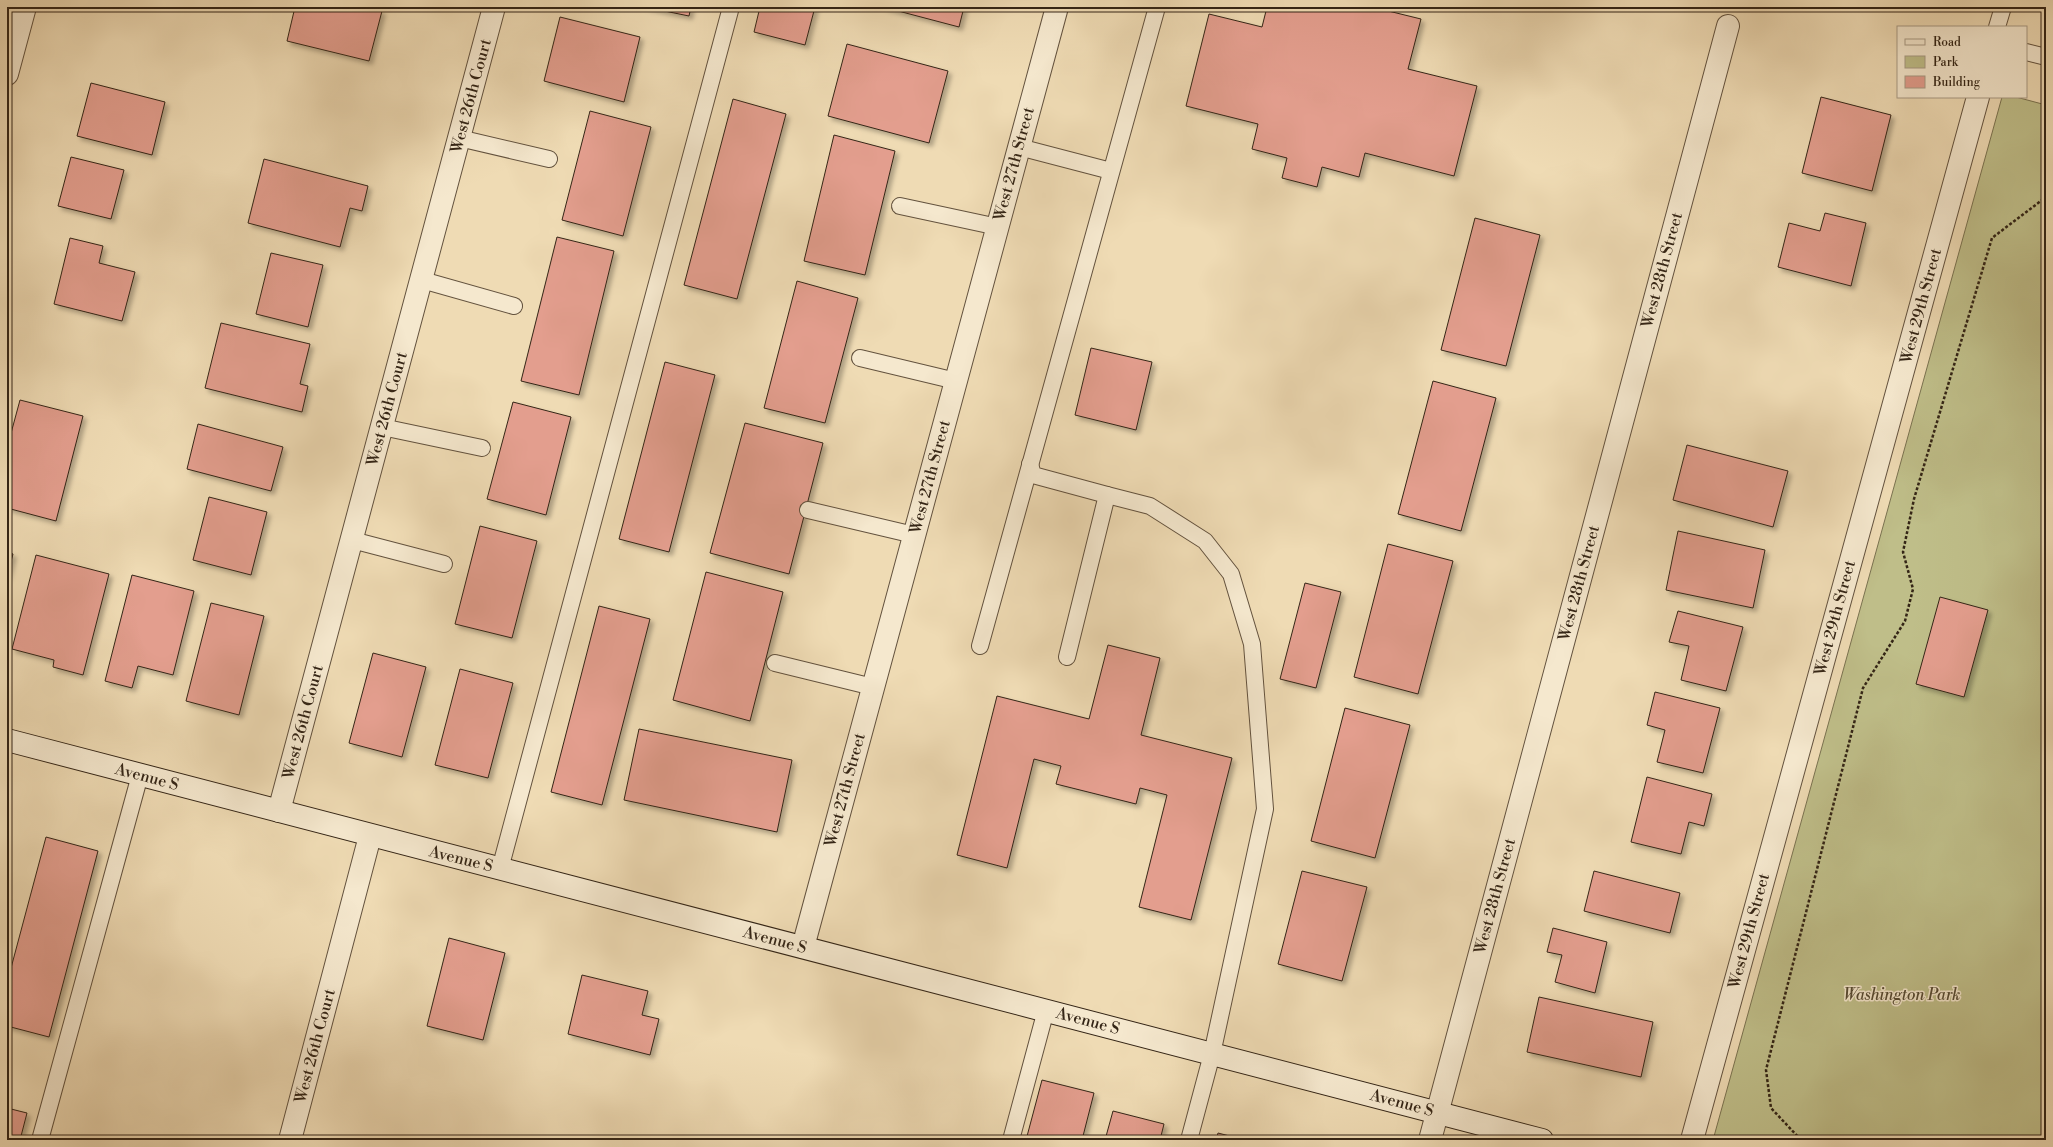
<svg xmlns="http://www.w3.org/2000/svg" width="2053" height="1147" font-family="'Libre Bodoni',serif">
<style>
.green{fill:#bfbe89;stroke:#7a7250}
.building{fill:#e39e8e;stroke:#342516;filter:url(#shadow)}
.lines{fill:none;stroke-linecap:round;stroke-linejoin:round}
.lane-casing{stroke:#63523e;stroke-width:18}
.street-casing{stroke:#63523e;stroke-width:24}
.secondary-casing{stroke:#342516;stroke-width:24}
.path{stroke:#342516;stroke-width:2.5;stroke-dasharray:3 2;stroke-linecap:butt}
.lane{stroke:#f5e8ce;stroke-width:16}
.street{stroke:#f5e8ce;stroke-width:22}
.secondary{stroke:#f5e8ce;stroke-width:22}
.labels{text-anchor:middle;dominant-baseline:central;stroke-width:3;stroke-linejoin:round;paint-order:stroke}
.street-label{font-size:16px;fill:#342516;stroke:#f5e8ce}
.park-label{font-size:16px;font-style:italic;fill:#574b33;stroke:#f5e8ce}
</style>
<defs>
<filter id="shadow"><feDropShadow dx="3.5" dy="3.5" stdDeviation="2" flood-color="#0004"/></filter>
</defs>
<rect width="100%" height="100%" fill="#efdbb4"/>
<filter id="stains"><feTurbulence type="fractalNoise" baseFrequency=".005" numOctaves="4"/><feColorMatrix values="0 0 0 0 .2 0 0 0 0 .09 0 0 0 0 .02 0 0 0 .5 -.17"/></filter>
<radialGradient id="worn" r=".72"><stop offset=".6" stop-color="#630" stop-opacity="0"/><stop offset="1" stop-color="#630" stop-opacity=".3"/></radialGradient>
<polygon class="green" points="2002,97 2016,97 2046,105 2046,1140 1713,1140"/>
<g class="building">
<polygon points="295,7 367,7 382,11 369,61 287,41"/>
<polygon points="645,7 691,7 689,16"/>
<polygon points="760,7 815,7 805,45 754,32"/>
<polygon points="883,7 964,7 959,27"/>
<polygon points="1267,7 1372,7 1421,19 1408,69 1477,86 1454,176 1365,153 1359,177 1322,167 1317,187 1282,178 1287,158 1252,149 1258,124 1186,106 1209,14 1262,27"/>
<polygon points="560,17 640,37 624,102 544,81"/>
<polygon points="847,44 948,71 929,143 828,116"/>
<polygon points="91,83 165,102 152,155 77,136"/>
<polygon points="1821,97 1891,115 1872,191 1802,173"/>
<polygon points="733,99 786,114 737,299 684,285"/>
<polygon points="590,111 651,127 623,236 562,220"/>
<polygon points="834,135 895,151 865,275 804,261"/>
<polygon points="71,157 124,170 111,219 58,206"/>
<polygon points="264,159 368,186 362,211 350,208 340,247 248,223"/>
<polygon points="1825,213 1866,223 1851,286 1778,267 1789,223 1820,231"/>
<polygon points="1475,218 1540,235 1506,366 1441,350"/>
<polygon points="557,237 614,251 579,395 521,381"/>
<polygon points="70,238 103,246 99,263 135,272 122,321 54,304"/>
<polygon points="271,253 323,265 308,327 256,314"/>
<polygon points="797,281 858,298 825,423 764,408"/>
<polygon points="221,323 310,344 300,384 308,386 302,412 205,388"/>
<polygon points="1091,348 1152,362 1136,430 1075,415"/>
<polygon points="665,362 715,375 669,552 619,539"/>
<polygon points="1433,381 1496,398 1461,531 1398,514"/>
<polygon points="20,400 83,416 56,521 7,508 7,448"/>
<polygon points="513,402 571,417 546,515 487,499"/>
<polygon points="745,423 823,443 789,574 710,553"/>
<polygon points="198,424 283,447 271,491 187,469"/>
<polygon points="1687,445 1788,471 1773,527 1673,500"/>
<polygon points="209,497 267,512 251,575 193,560"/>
<polygon points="480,526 537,541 512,638 455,624"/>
<polygon points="1678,531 1765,550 1753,608 1666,590"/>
<polygon points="1388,544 1453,561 1418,694 1354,677"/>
<polygon points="7,552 13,554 7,577"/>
<polygon points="36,555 109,574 83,675 53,667 54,660 12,649"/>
<polygon points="706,572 783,592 750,721 673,700"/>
<polygon points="132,575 194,591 173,675 138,666 132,688 105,681"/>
<polygon points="1305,583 1341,592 1316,688 1280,679"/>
<polygon points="1940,597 1988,610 1964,697 1916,684"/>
<polygon points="211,603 264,616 239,715 186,701"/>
<polygon points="599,606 650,619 602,805 551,792"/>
<polygon points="1678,611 1743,627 1726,691 1681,680 1689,646 1669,642"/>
<polygon points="1108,645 1160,658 1141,735 1232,758 1191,920 1139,907 1167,795 1140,788 1136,804 1056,784 1061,766 1034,759 1007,868 957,855 997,696 1089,719"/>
<polygon points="373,653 426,667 402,757 349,743"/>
<polygon points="460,669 513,683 488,778 435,765"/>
<polygon points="1655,692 1720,708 1703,773 1657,762 1665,730 1647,725"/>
<polygon points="1345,708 1410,725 1375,858 1311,841"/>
<polygon points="639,729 792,760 777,832 624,800"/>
<polygon points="1647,777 1712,794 1704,826 1689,822 1681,854 1631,842"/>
<polygon points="46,837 98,851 49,1037 7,1026 7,983"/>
<polygon points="1302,871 1367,887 1342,981 1278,964"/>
<polygon points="1594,871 1680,893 1670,933 1584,911"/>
<polygon points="1553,928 1607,942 1595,993 1555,982 1562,955 1547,952"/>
<polygon points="449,938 505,953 483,1040 427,1026"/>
<polygon points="582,975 648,991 642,1015 659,1019 650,1055 568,1034"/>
<polygon points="1539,997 1653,1022 1641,1077 1527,1052"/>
<polygon points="1042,1080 1094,1093 1082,1140 1026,1140"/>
<polygon points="7,1108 27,1113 20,1140 7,1140"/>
<polygon points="1113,1111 1164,1124 1160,1140 1105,1140"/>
<polygon points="1218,1133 1245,1140 1216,1140"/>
</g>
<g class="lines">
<defs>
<g id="lane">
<polyline points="1997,27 2003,7"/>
<polyline points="2026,52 2046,57"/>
<polyline points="459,138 549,159"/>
<polyline points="1019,147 1111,171"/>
<polyline points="900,206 998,227"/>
<polyline points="422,280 514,306"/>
<polyline points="860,358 956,381"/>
<polyline points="382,427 482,448"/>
<polyline points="1030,464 1033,475 1107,495 1067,657"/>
<polyline points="1107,495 1150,506 1205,541 1231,574 1252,644 1265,809 1212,1054 1189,1140"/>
<polyline points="808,510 914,535"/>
<polyline points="352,540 444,564"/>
<polyline points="980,646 1157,7"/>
<polyline points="775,663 873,687"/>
<polyline points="500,869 731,7"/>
<polyline points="40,1140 140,775"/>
<polyline points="1011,1140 1046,1010"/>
</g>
<g id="street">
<polyline points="7,74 25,7"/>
<polyline points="279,811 494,7"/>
<polyline points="803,947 1057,7"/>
<polyline points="290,1140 370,836"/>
<polyline points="1430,1140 1728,26"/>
<polyline points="1692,1140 1978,97"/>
</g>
<polyline id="secondary" points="7,740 1542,1140"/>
</defs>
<use href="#lane" class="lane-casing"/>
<use href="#street" class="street-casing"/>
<use href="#secondary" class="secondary-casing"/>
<g class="path">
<polyline points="1801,1140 1771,1108 1766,1070 1863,688 1905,621 1913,589 1903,552 1914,499 1992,238 2046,197"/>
<polyline points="1941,1140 1944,1140"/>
</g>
<use href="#lane" class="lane"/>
<use href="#street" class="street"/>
<use href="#secondary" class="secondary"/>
</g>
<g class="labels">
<g class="street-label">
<text transform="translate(471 96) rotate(-75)">West 26th Court</text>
<text transform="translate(1014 164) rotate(-75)">West 27th Street</text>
<text transform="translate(1662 270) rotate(-75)">West 28th Street</text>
<text transform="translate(1921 306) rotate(-75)">West 29th Street</text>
<text transform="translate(387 409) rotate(-75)">West 26th Court</text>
<text transform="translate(930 477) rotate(-75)">West 27th Street</text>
<text transform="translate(1579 583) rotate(-75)">West 28th Street</text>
<text transform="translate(1835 618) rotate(-75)">West 29th Street</text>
<text transform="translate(303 722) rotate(-75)">West 26th Court</text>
<text transform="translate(147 777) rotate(15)">Avenue S</text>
<text transform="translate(845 790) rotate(-75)">West 27th Street</text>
<text transform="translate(461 859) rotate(14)">Avenue S</text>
<text transform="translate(1495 896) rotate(-75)">West 28th Street</text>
<text transform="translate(1749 931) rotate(-75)">West 29th Street</text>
<text transform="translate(775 940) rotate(15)">Avenue S</text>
<text transform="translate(1088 1021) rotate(15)">Avenue S</text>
<text transform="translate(315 1046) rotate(-75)">West 26th Court</text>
<text transform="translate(1402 1103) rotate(15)">Avenue S</text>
</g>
<g class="park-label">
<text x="1902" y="995">Washington Park</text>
</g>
</g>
<rect width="2053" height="1147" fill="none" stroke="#efdbb4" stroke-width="24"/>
<rect x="8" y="8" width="2037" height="1131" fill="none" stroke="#342516" stroke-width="2"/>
<rect x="12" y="12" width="2029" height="1123" fill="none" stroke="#342516"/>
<rect x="1897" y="26" width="130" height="72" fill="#f5e8ce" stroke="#a89a84"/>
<rect x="1905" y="39" width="20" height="6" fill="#f5e8ce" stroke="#a89a84"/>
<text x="1933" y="46" font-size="12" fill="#342516">Road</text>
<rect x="1905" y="56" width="20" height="12" fill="#bfbe89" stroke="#a89a84"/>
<text x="1933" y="66" font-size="12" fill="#342516">Park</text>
<rect x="1905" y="76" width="20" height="12" fill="#e39e8e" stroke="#a89a84"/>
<text x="1933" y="86" font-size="12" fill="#342516">Building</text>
<rect width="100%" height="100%" filter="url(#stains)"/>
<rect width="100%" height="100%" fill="url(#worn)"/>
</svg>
